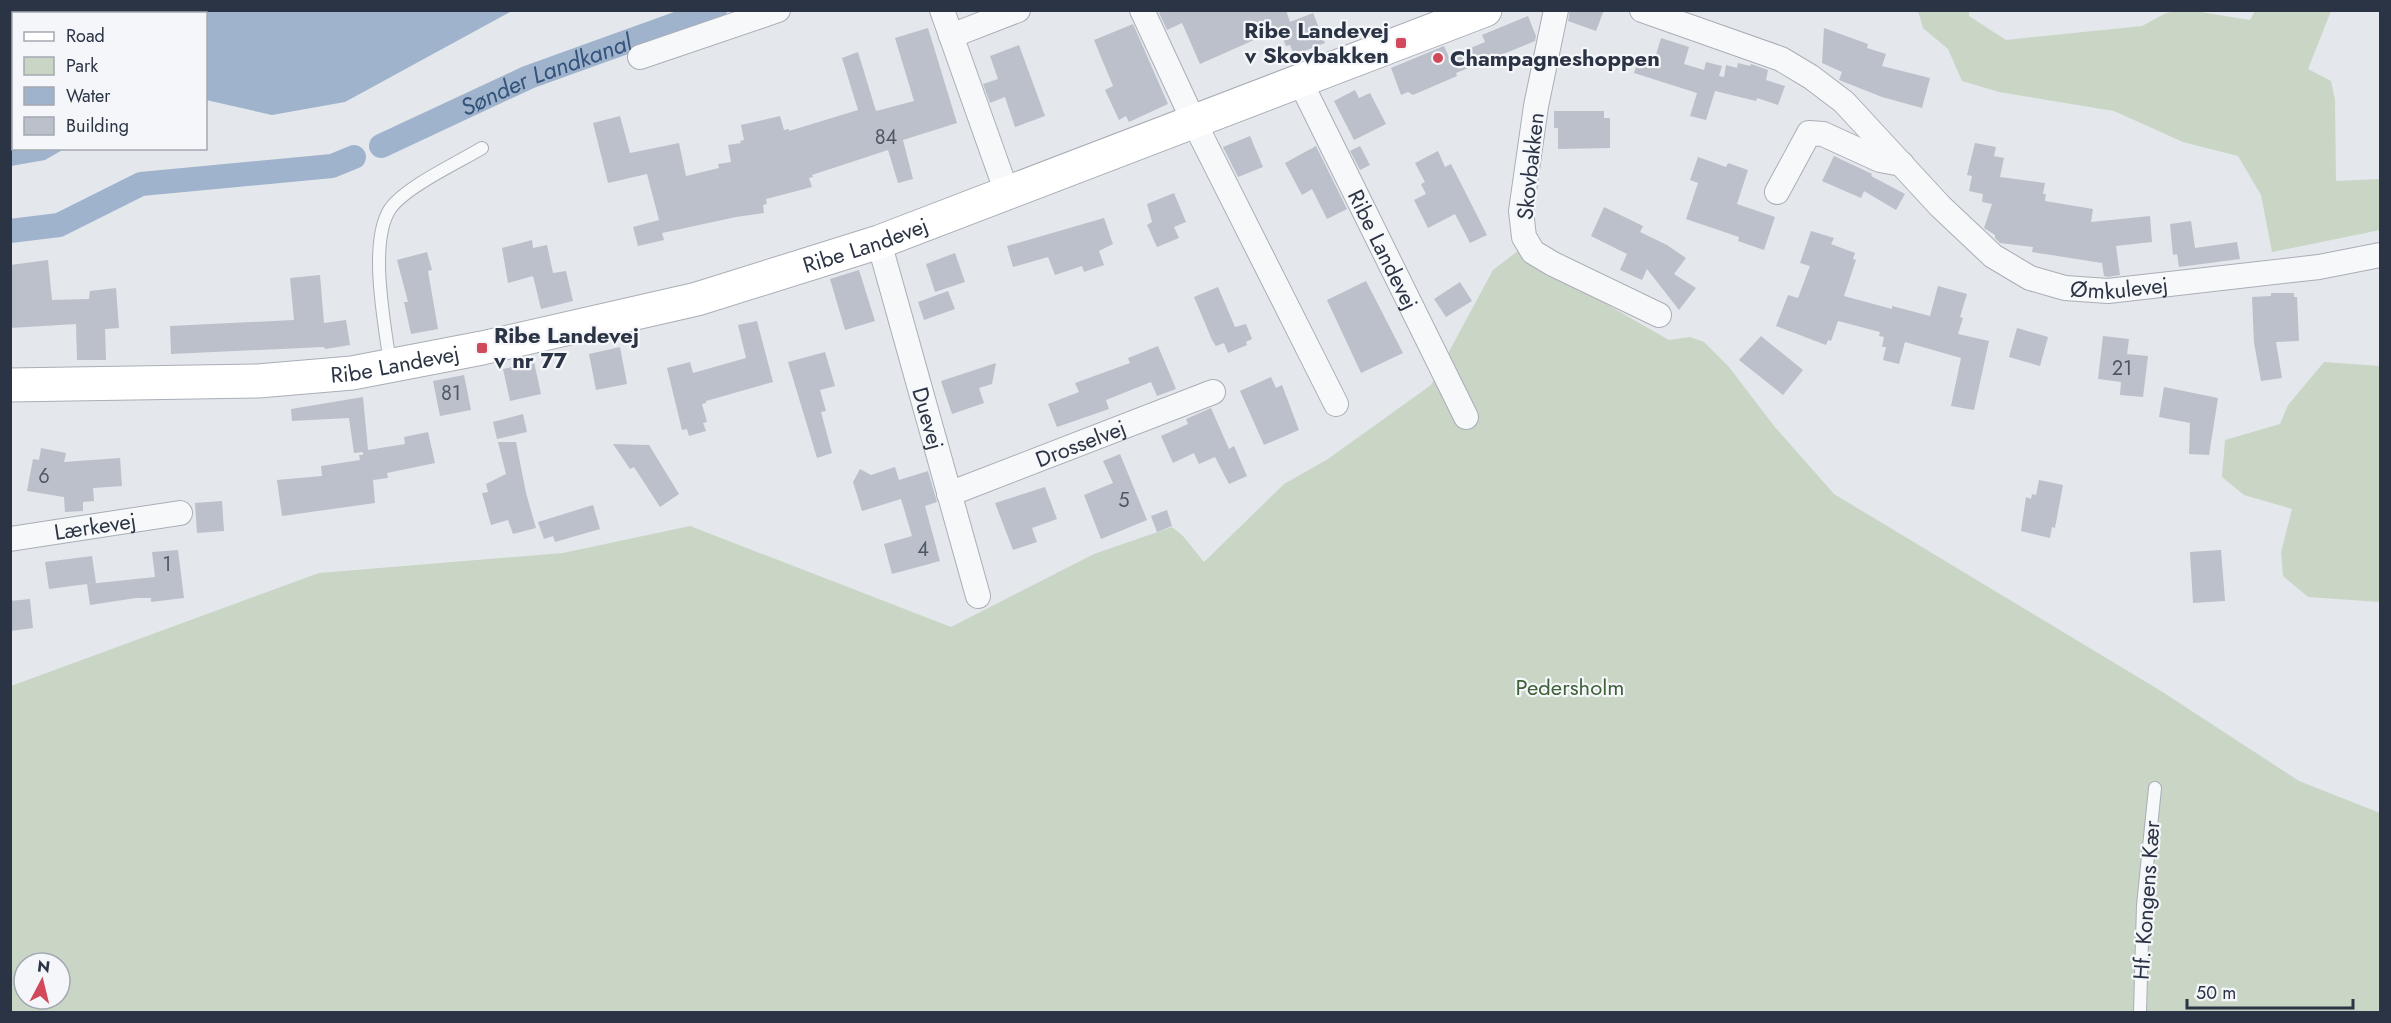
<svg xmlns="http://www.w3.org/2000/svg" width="2391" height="1023" font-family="Jost,sans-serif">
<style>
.green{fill:#c9d6c5;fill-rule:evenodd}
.water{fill:#9fb4cc}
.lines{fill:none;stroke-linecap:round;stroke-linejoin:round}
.canal{stroke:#9fb4cc;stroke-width:24}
.building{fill:#bbc0ca}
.lane-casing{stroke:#a9aeb7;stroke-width:14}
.street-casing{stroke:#a9aeb7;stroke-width:26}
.secondary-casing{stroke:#a9aeb7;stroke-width:35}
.lane{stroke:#f7f8fa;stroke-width:12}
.street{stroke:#f7f8fa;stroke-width:24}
.secondary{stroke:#fff;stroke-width:33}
.poi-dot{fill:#d1495b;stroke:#f4f6f9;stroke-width:2}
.labels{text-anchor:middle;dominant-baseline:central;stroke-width:4.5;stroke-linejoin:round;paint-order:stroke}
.number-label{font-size:20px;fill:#4f5766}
.poi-label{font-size:22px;font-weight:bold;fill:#2b3445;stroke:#f4f6f9;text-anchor:start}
.street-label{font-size:22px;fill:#2b3445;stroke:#f4f6f9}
.park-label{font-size:22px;fill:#3f6138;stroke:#f4f6f9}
.water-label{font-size:24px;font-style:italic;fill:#34527a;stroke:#f4f6f9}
</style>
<rect width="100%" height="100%" fill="#e4e7ec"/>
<g class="green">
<polygon points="1918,11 1969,11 1969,16 2006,40 2142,26 2166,13 2178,11 2194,11 2250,20 2255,11 2331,11 2308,69 2331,81 2335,100 2336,181 2380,179 2380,230 2272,252 2261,195 2238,156 2183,142 2114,111 1999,92 1962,81 1948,49 1923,28"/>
<path d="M1519,250L1531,261L1669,340L1690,337L1704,342L1729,367L1774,426L1834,494L2161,691L2299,781L2380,813V1012H11V686L319,573L563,553L690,526L951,627L1094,554L1172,527L1183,536L1204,562L1284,484L1328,459L1431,385L1493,270ZM24,963H60V999H24Z"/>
<polygon points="2324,362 2380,366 2380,602 2308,597 2283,576 2281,553 2292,509 2244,495 2222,477 2225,440 2280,424 2288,405"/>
</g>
<polygon class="water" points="11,10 512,10 512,11 345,102 272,115 206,100 206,14 14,14 14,148 64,149 45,160 11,166"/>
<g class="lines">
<g class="canal">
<path id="s1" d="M381,146L529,77L715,10"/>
<polyline points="10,231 59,225 141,184 332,166 354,157"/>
</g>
</g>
<g class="building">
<polygon points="1164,10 1286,10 1290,22 1313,13 1325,43 1294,55 1290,45 1286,46 1279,29 1200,64 1182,23 1167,30 1159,13"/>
<polygon points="1570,10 1604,10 1596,31 1568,21"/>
<polygon points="1528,16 1536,36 1535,41 1456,73 1457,76 1413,95 1408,92 1401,95 1391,68 1444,46 1449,57 1485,42 1482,35"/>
<polygon points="1133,24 1168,104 1129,122 1126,116 1119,120 1105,90 1113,86 1094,40"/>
<polygon points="928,28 957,123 903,140 913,179 898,183 888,150 812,175 813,177 809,178 812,187 766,199 767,204 763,205 764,213 736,217 662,233 664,240 638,246 633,227 659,220 647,174 608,183 593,123 620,116 630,153 679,143 686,176 719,168 718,164 731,162 728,145 741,143 740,141 744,140 741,125 780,116 784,130 789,129 789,131 858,110 842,58 858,52 876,111 914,101 895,38"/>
<polygon points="1824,28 1868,44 1867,48 1886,54 1882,66 1930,78 1922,108 1882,97 1839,80 1842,72 1822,63"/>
<polygon points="1661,38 1689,47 1684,64 1704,70 1706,62 1722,66 1719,76 1724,77 1726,65 1737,68 1738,63 1750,66 1751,64 1768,70 1766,80 1785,86 1778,105 1757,98 1756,101 1715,91 1706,120 1690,116 1697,93 1634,73 1640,54 1655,58"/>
<polygon points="1019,45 1045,116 1015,127 1005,97 990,103 983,84 998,79 990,56"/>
<polygon points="1355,90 1359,98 1370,93 1386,124 1354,140 1334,101"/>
<polygon points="1554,111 1604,111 1604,118 1610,118 1610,148 1558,149 1558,128 1554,128"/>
<polygon points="1250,136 1263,167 1238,177 1223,147"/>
<polygon points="1975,143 1996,147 1994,156 2004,158 2000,177 2045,183 2043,194 2046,194 2045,201 2093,209 2091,222 2150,216 2152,242 2116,246 2120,275 2108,277 2104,276 2102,263 2032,252 2033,247 2000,243 1995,238 1995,235 1984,228 1992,204 1982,202 1983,194 1969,191 1972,176 1967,175"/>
<polygon points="1316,146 1347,209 1327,219 1312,189 1302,195 1285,163"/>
<polygon points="1360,146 1370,165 1360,170 1350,151"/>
<polygon points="1438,151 1445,167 1451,164 1487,235 1470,243 1455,214 1428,228 1414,200 1426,194 1421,184 1425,182 1415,163"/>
<polygon points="1834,156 1872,174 1871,176 1905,194 1896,210 1864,191 1861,198 1822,181"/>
<polygon points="1698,157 1726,167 1728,163 1748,170 1737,204 1775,217 1764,250 1738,241 1739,237 1686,219 1698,183 1690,180"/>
<polygon points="1174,193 1186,222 1174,227 1179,238 1157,247 1147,225 1152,222 1147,204"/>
<polygon points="1604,207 1643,226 1640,232 1667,245 1686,258 1674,274 1696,288 1679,310 1647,269 1642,280 1620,270 1627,254 1591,236"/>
<polygon points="1104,218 1113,244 1099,251 1104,265 1084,272 1082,266 1055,275 1048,257 1013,267 1007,246"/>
<polygon points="2191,221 2195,248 2237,242 2240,259 2179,267 2177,254 2173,255 2170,224"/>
<polygon points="1811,231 1834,238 1831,244 1855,253 1853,259 1856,260 1844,296 1892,309 1892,306 1930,316 1938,286 1967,294 1960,317 1963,318 1958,334 1989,341 1974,410 1951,406 1961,358 1905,342 1899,364 1883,360 1886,347 1882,347 1884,337 1879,336 1880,332 1838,321 1831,341 1828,340 1826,345 1776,326 1788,295 1798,298 1810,266 1800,263"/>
<polygon points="532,240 533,248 547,245 553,273 566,271 573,301 541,309 533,276 508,283 502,248"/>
<polygon points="427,252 432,270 428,271 438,329 411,334 404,302 408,302 397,260"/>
<polygon points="955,253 965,282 935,292 926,264"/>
<polygon points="48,260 52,300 89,299 90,291 116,288 119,328 105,329 106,360 77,360 76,324 10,328 10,265"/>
<polygon points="859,270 875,321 845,330 830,279"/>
<polygon points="320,275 324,323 346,320 350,345 325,349 324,347 171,354 170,326 294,320 290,278"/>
<polygon points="1366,281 1403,353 1361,373 1327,300"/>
<polygon points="1460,282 1472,301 1446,317 1434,299"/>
<polygon points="1218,287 1235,327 1246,324 1252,339 1246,342 1247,345 1228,353 1224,343 1216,346 1212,340 1194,297"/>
<polygon points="948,291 955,309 924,320 918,302"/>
<polygon points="2271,293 2294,293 2294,297 2297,297 2299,341 2276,342 2282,378 2261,381 2254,343 2252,297 2271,296"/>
<polygon points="757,321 773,382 706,401 706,403 702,404 707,422 703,423 706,431 689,436 687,429 682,430 667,368 690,362 693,373 746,358 738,325"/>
<polygon points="2017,328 2048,337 2040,366 2009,357"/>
<polygon points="1761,336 1803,370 1783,395 1739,360"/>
<polygon points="2103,336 2129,339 2127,354 2148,356 2143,397 2120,395 2121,382 2098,379"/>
<polygon points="1158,346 1176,389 1157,396 1151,382 1106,400 1109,409 1057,427 1048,404 1079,392 1075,383 1130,363 1128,358"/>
<polygon points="620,347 627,384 596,390 589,354"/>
<polygon points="825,352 835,386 820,390 826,411 821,412 832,453 817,458 788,362"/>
<polygon points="534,362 541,394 510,401 503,369"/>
<polygon points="996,363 992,384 979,388 984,403 952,414 941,381"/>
<polygon points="464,375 471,410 440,416 433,381"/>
<polygon points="1271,377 1276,388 1282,385 1299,430 1264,445 1240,391"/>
<polygon points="2164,387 2218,398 2209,455 2189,454 2190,423 2159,417"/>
<polygon points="363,397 368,450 405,444 404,437 428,432 435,463 387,473 388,478 373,480 375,503 282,516 277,480 322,476 321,466 360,460 359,455 363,455 363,452 354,453 349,418 292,421 291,409"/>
<polygon points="1211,408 1229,449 1234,446 1247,476 1229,484 1215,457 1199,464 1194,453 1173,463 1161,436 1188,424 1186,419"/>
<polygon points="523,414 527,432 497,439 493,422"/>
<polygon points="498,442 516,442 526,493 536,528 513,534 508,520 491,525 482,493 488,492 486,484 506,474"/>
<polygon points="613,444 649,445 679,494 660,507 634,467 630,469"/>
<polygon points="41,448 66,453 64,462 120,458 122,486 93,488 94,501 83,502 83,511 65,512 64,497 27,491 33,459 39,460"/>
<polygon points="1120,454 1147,520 1101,539 1084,495 1113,483 1103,461"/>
<polygon points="895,467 899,480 928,471 937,502 925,506 940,561 892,574 884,544 912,536 901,499 862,511 853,482 860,469 871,475"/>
<polygon points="2039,480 2063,485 2055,528 2052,527 2050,538 2021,531 2026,497 2031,499 2032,494 2036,495"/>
<polygon points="1045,487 1057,519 1032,528 1037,542 1013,550 995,503"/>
<polygon points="222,501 224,531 197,533 195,503"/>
<polygon points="593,505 600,529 555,542 553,536 544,539 538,522"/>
<polygon points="1167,510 1172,526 1157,532 1151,516"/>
<polygon points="178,550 184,598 151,602 151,598 136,598 90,605 87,584 49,589 45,562 92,556 96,583 88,584 155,577 152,552"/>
<polygon points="2221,550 2225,601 2193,603 2190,552"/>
<polygon points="30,599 33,628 10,631 10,601"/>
</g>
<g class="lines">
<defs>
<g id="lane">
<path d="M390,364C385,325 368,243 390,209C405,187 459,162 482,148"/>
<polyline points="2140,1012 2143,905 2155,788"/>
</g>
<g id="street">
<polyline points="942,10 1007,193"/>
<polyline points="1142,10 1194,122 1336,404"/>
<polyline points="1556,10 1536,106 1521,211 1524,237 1533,252 1553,264 1659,315"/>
<path id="s2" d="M1642,10L1781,59L1811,77L1844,102L1940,206L1993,256L2030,278L2065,288L2108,291L2319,267L2380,255"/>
<polyline points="951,36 1018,10"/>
<polyline points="640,57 778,10"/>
<path id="s3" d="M1300,81L1466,417"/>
<polyline points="1777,192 1809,133 1823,134 1880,160 1902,164"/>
<path id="s4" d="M879,242L978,596"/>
<path id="s5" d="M949,494L1213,392"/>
<path id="s6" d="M10,539L180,513"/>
</g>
<g id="secondary">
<path id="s7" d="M10,385L258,381L352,373L482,348L697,299L879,242L1485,10"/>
</g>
</defs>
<use href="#lane" class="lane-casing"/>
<use href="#street" class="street-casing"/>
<use href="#secondary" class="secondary-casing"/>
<use href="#lane" class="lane"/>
<use href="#street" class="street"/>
<use href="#secondary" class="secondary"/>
</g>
<g class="poi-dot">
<rect x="1395" y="37" width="12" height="12" rx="3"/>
<circle cx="1438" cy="58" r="6"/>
<rect x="476" y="342" width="12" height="12" rx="3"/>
</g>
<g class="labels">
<g class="number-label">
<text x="886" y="137">84</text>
<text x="2122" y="368">21</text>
<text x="451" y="393">81</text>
<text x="44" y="476">6</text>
<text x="1124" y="500">5</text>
<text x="923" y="549">4</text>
<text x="167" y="564">1</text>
</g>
<g class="poi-label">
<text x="1389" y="30" text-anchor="end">Ribe Landevej<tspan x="1389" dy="25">v Skovbakken</tspan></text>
<text x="1450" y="58">Champagneshoppen</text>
<text x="494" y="335">Ribe Landevej<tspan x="494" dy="25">v nr 77</tspan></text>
</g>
<g class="street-label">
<text transform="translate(1530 166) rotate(-84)">Skovbakken</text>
<text stroke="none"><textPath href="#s7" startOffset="872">Ribe Landevej</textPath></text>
<text stroke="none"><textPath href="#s3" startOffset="188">Ribe Landevej</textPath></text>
<text stroke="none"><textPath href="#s2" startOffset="572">Ømkulevej</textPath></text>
<text stroke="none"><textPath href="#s7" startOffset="386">Ribe Landevej</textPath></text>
<text stroke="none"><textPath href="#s4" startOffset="183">Duevej</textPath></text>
<text stroke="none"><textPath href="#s5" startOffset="141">Drosselvej</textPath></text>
<text stroke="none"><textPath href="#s6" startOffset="86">Lærkevej</textPath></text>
<text transform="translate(2146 900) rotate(-86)">Hf. Kongens Kær</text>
</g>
<g class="park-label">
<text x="1570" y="687">Pedersholm</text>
</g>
<g class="water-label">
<text stroke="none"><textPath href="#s1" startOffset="180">Sønder Landkanal</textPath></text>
</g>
</g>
<rect width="2391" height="1023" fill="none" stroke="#2b3445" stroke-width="24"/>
<rect x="12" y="12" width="195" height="138" fill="#f4f6f9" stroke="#a4a8b1" stroke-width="1.5"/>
<rect x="24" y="32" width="30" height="9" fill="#ffffff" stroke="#a4a8b1" stroke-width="1.5"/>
<text x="66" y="42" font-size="18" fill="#2b3445">Road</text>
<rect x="24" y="57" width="30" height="18" fill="#c9d6c5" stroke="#a4a8b1" stroke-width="1.5"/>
<text x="66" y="72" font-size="18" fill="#2b3445">Park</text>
<rect x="24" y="87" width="30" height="18" fill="#9fb4cc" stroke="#a4a8b1" stroke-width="1.5"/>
<text x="66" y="102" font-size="18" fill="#2b3445">Water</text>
<rect x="24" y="117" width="30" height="18" fill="#bbc0ca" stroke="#a4a8b1" stroke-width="1.5"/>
<text x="66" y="132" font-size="18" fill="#2b3445">Building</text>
<g transform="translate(42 981) rotate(7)"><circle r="28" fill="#f4f6f9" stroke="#a4a8b1" stroke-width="1.5"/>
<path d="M0-4.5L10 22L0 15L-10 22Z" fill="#d1495b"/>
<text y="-9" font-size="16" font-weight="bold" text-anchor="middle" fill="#2b3445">N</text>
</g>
<path d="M2187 999v9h166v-9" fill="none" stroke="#2b3445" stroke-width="3"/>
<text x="2196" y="999" font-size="18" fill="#2b3445" stroke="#f4f6f9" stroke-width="4.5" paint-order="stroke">50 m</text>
</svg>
